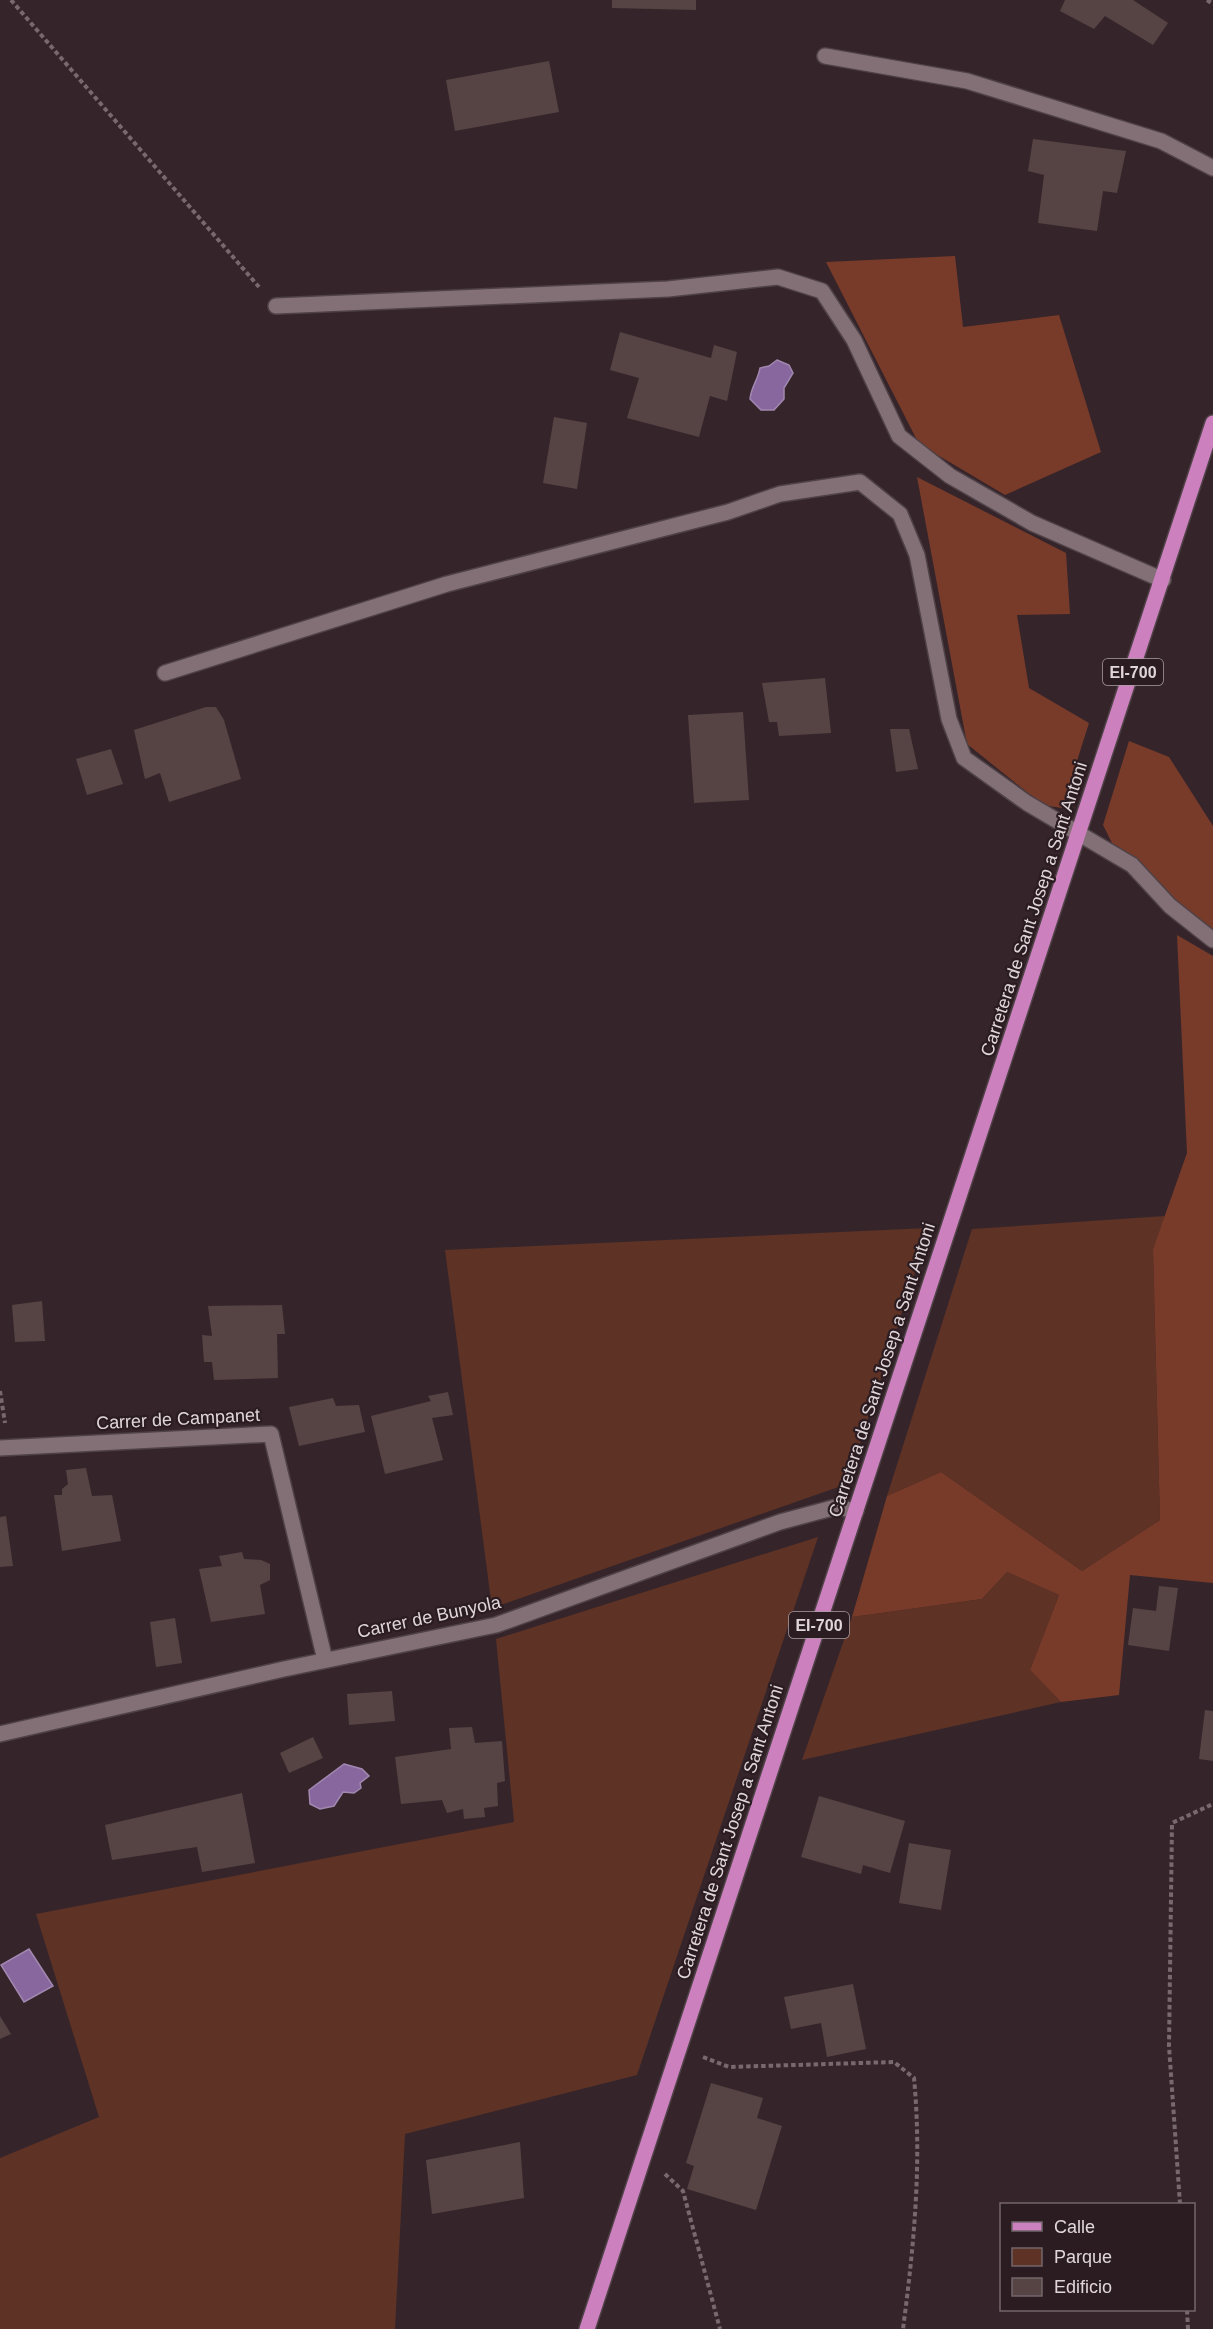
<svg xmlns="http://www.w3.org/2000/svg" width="1213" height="2329" font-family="Arial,sans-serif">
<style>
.green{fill:#5e3225}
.forest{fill:#793b29}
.water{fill:#88679f;stroke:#a288b0;stroke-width:1.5}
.building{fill:#564444}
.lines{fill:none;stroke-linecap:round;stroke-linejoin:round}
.service-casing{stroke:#4f4247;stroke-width:18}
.minor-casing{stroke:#4f4247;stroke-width:18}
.primary-casing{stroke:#4f4247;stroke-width:18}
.path{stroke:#77696e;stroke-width:4;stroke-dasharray:4.5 3;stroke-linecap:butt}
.service{stroke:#837077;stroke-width:15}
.minor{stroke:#837077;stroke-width:15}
.primary{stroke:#cc81be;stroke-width:15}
.labels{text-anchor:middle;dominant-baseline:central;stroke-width:4.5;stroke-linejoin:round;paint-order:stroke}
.shield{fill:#2b1c22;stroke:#aa9ea2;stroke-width:1.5}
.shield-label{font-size:16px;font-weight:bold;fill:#e0d6d9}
.street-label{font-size:18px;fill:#e0d6d9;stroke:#2b1c22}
</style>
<rect width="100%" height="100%" fill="#35252b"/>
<g class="green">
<polygon points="1165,1216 1153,1249 1160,1520 1082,1571 941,1472 887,1496 972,1229"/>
<polygon points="929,1228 847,1484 492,1608 445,1250"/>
<polygon points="818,1537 637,2075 405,2134 395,2329 0,2329 0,2158 99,2117 36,1914 514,1822 496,1639"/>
<polygon points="1007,1572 1059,1595 1030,1670 1061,1702 802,1760 852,1617 982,1599"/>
</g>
<g class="forest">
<polygon points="955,256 963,327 1059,315 1101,452 1005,495 919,444 826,262"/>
<polygon points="917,477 1066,553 1070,614 1017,615 1029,688 1089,723 1062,808 1043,805 967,744"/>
<polygon points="1129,741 1169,757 1213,826 1213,932 1177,903 1140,863 1112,843 1103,825"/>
<polygon points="1177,935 1213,956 1213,1583 1130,1575 1119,1695 1061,1702 1030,1670 1059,1595 1007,1572 982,1599 852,1617 887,1496 941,1472 1082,1571 1160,1520 1153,1249 1187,1153"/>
</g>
<g class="water">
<path d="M777,360L789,365L793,373L784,388V399L774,410H761L750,399C751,387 758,380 760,368L769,366Z"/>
<polygon points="344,1764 362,1769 369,1776 360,1783 361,1788 354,1793 343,1792 334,1806 320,1809 310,1804 309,1790"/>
<polygon points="29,1949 53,1986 24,2002 1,1965"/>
</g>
<g class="building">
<polygon points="612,0 696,0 696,10 612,8"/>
<polygon points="1065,0 1133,0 1168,23 1153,45 1105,16 1094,29 1060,11"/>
<polygon points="549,61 559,112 455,131 446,80"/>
<polygon points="1033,139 1126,151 1117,193 1103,191 1097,231 1038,223 1044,175 1028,171"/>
<polygon points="620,332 711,358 714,345 737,352 727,401 710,396 699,437 627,418 639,378 610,370"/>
<polygon points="554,417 587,423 577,489 543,483"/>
<polygon points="825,678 831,733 779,736 777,722 769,722 762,683"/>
<polygon points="206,707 216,707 224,720 241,779 169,802 160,773 145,779 134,730"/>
<polygon points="743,712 749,800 694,803 688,715"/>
<polygon points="890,729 909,729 918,769 896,772"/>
<polygon points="111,749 123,784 87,795 76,759"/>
<polygon points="42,1301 45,1341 15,1342 12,1305"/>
<polygon points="282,1305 285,1334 277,1334 278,1378 214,1380 212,1362 204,1362 202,1335 212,1336 208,1306"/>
<polygon points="448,1392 453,1415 432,1418 443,1460 385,1474 371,1416 431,1401 428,1396"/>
<polygon points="333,1398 336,1406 359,1405 365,1432 299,1446 289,1407"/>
<polygon points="86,1468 92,1496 112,1495 121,1541 62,1551 54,1495 62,1495 62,1489 68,1484 66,1470"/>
<polygon points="6,1516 13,1566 0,1567 0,1517"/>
<polygon points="242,1552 244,1559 261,1560 270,1564 270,1580 260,1585 265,1614 211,1622 199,1569 222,1566 219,1556"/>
<polygon points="1159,1586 1178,1588 1169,1651 1128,1645 1133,1608 1156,1611"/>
<polygon points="175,1618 182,1663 156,1667 150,1622"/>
<polygon points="392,1691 395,1721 349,1725 347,1694"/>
<polygon points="1205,1710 1213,1711 1213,1761 1199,1759"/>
<polygon points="472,1727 475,1743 502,1741 505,1781 497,1783 498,1806 484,1808 485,1817 464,1819 463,1809 447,1813 442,1800 401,1804 395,1757 451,1749 449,1728"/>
<polygon points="313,1737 323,1758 289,1773 280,1753"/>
<polygon points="242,1793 255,1863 202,1872 197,1847 112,1860 105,1825"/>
<polygon points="819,1796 905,1821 890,1873 863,1865 861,1874 801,1857"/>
<polygon points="909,1843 951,1850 941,1910 899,1903"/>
<polygon points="853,1984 866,2049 827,2057 821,2023 791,2029 784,1997"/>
<polygon points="0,2016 11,2034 0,2039"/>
<polygon points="711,2083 763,2098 757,2118 782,2126 756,2210 687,2189 694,2166 686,2163"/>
<polygon points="520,2142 524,2198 432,2214 426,2160"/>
</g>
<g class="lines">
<defs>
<g id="service">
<polyline points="825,56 967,81 1161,141 1213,168"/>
<polyline points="165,673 447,584 728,512 780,494 860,482 900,514 917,555 949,719 964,758 1027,803 1132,865 1170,906 1213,940"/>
</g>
<g id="minor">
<polyline points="276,306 668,289 778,277 822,291 854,340 899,436 950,476 1032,523 1163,580"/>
<polyline points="0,1448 271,1434 325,1660"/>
<polyline points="0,1734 284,1669 496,1625 780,1522 836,1507 856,1511"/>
</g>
<polyline id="primary" points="587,2329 1213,423"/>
</defs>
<use href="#service" class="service-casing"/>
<use href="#minor" class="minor-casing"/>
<use href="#primary" class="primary-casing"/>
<g class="path">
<polyline points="11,0 259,287"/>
<polyline points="1207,0 1213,4"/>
<polyline points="0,1391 5,1423"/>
<path d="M703,2057L729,2067L894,2062L914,2078C922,2163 914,2245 903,2329"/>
<polyline points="665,2174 683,2191 720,2329"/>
<polyline points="1180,2204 1169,2046 1172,1823 1213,1804"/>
<polyline points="1187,2310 1188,2329"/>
</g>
<use href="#service" class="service"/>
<use href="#minor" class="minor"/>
<use href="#primary" class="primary"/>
</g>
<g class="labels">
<g class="shield">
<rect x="1103" y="659" width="60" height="26" rx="4.5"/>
<rect x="789" y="1612" width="60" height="26" rx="4.5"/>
</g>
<g class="shield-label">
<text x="1133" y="672">EI-700</text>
<text x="819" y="1625">EI-700</text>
</g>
<g class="street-label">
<text transform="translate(1034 909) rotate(-72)">Carretera de Sant Josep a Sant Antoni</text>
<text transform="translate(882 1370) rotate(-72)">Carretera de Sant Josep a Sant Antoni</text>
<text transform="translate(178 1419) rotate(-3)">Carrer de Campanet</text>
<text transform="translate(429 1617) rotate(-12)">Carrer de Bunyola</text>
<text transform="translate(730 1832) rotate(-72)">Carretera de Sant Josep a Sant Antoni</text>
</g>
</g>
<rect x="1000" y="2203" width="195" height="108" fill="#2b1c22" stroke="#73666b" stroke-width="1.5"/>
<rect x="1012" y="2222" width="30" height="9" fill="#cc81be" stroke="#73666b" stroke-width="1.5"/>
<text x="1054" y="2233" font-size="18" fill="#e0d6d9">Calle</text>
<rect x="1012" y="2248" width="30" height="18" fill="#5e3225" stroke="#73666b" stroke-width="1.5"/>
<text x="1054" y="2263" font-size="18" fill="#e0d6d9">Parque</text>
<rect x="1012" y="2278" width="30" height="18" fill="#564444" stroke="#73666b" stroke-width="1.5"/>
<text x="1054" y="2293" font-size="18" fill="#e0d6d9">Edificio</text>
</svg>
